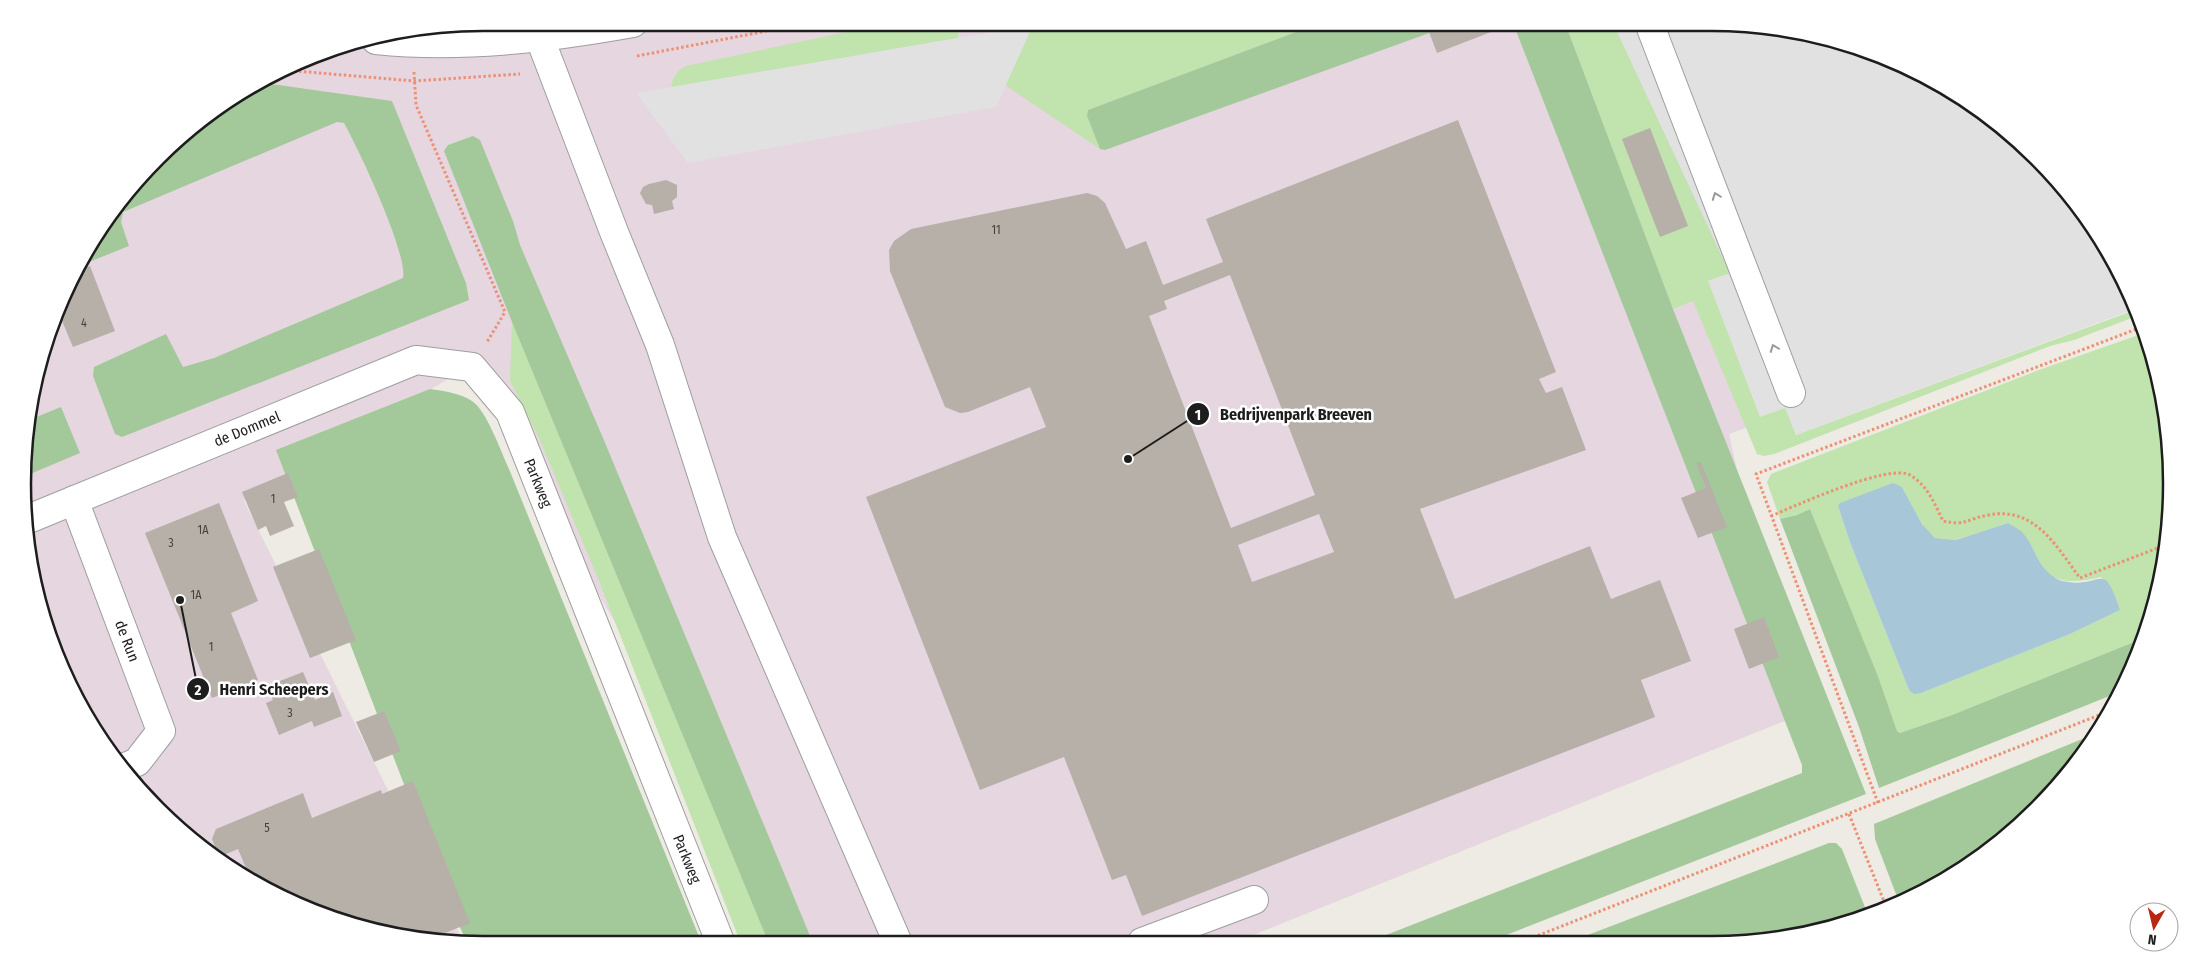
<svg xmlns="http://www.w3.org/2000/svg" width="2194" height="967" font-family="'Fira Sans Condensed',sans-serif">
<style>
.industrial{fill:#e5d6e0}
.grass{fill:#c1e3ad;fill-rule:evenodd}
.forest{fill:#a3c99b}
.parking{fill:#e1e1e1}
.water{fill:#a7c6d7}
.building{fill:#b6b0a9;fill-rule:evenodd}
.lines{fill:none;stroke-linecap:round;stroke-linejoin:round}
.minor-casing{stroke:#9e9e9e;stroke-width:30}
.path{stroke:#ed9074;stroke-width:3;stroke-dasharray:2.5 2.5;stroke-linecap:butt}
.minor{stroke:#fff;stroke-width:28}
.oneway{stroke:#999}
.labels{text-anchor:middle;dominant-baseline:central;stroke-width:5;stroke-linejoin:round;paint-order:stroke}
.number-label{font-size:12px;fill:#434240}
.street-label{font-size:15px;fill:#1d1d1d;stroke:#fff}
.rim{fill:none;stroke:#1d1d1d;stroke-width:2.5}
.leader{fill:none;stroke:#1d1d1d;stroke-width:2}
.callout-dot{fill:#1d1d1d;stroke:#fff;stroke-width:2}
.mark-label{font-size:15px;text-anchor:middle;font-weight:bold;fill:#fff}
.callout-label{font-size:16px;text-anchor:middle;font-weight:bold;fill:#1d1d1d;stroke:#fff;stroke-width:5;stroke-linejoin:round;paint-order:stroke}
</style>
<rect width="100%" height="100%" fill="#edebe3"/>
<polygon class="industrial" points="483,23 1711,23 1859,47 1941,84 2015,137 2076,203 2127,288 1729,434 1792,718 1236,942 800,944 468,367 244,501 463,941 335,920 203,849 137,787 84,714 31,573 23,483 31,394 84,253 180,137 253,84 335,47"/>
<g class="grass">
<path d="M888,23H956L959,28L958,40L672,91C671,78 675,73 686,66Z"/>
<polygon points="1018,23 1320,23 1088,110 1087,116 1100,149 984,71 1010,39"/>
<polygon points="1565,23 1613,23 1730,274 1708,281 1786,408 1796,435 2135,310 2137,316 2074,340 2050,346 1774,454 1764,456 1757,454 1693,301 1673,309"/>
<polygon points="512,322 769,944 741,944 599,581 539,438 510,381"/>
<path d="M2144,333L2156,364L2171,454L2168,544L2144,638L1952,715L1900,733L1897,731L1878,676L1810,509L1797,515L1780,519L1767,482L1771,474L2039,370ZM1902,487L1922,524L1935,538L1956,540L2008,523C2051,549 2027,595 2101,577L2120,610L2070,634L1921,693L1909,690L1851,545L1838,506Z"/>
</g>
<g class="forest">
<polygon points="1320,23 1457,23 1105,150 1100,149 1087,116 1088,110"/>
<polygon points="1513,23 1565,23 1673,309 1866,794 1491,941 1368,942 1802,773 1802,765 1776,698"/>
<path d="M257,82L392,101L466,283L469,300L122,437L115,434L93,376L94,367L166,334L183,367L214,358L403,278C408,253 358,148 344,123L337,122L123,212L121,222L129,246L79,266L84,253L180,137Z"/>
<polygon points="473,136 480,140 513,221 520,245 603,438 813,943 769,944 512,322 444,151 448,145"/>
<path d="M430,389C443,391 460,393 472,401C487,411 501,452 509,469L702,944H484L467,942L454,915L276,450Z"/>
<polygon points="61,407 80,453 23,477 29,420"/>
<polygon points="1810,509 1878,676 1897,731 1900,733 1952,715 2144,638 2117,693 1879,788 1859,727 1780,519 1797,515"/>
<polygon points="2097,733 2094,740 1991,849 1899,902 1875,839 1874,824"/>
<polygon points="1829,843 1836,843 1842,849 1868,915 1771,941 1572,941"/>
</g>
<g class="parking">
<polygon points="1613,23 1711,23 1859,47 1941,84 2015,137 2076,203 2124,280 2135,309 1796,435 1785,408 1760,417 1708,281 1730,273"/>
<polygon points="1033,25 996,107 688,163 636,93"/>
</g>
<path class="water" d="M1893,483L1902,487L1922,524L1935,538L1956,540L2008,523C2011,525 2017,528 2021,531C2036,546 2035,566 2057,579C2060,581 2065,581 2068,582C2103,587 2103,559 2120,610L2070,634L1921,693L1914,694L1909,690L1851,545L1838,506L1840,503Z"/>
<g class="building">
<polygon points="1453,23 1493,23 1496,30 1437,53 1429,32"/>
<path d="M1458,120L1556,372L1539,379L1546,393L1562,387L1586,450L1420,509L1455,599L1590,546L1611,599L1660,580L1691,661L1641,680L1655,717L1142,916L1126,875L1112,880L1064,757L980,790L866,497L1046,427L1030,387L968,412L960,413L945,407L890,271L889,250L894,241L911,229L1087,193L1097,196L1105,203L1126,249L1146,241L1163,285L1223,262L1206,219ZM1230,275L1315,495L1231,528L1149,316L1167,309L1164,301ZM1319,514L1334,552L1252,582L1238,545Z"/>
<polygon points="1650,128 1688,226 1660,237 1622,139"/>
<polygon points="666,180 677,185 677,197 672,201 674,209 654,214 652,205 646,204 640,193 643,187 649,184"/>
<polygon points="90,266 115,331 73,347 60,316 77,271"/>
<polygon points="1701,462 1727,527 1698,538 1681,498 1706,488 1696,463"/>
<polygon points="288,473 298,497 284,502 294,526 270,536 266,526 258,530 242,492"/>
<polygon points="219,503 258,601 231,613 258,680 212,698 145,533"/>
<polygon points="319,549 356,640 310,658 273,567"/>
<polygon points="1764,617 1779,657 1749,669 1734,629"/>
<polygon points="303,672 315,700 333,692 342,716 314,727 312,721 279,735 266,703 273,700 267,686"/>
<polygon points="384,711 401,751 374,762 356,722"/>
<polygon points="413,781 470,923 435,937 335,920 248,873 238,849 219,857 212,839 216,829 303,793 312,818 381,790 382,794"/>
</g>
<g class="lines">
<defs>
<g id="minor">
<polyline points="1649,23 1791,393"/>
<polyline points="539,36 614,232 660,345 722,537 898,943"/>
<path d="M376,40C461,49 549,38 633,23"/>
<polyline points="74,500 161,731 137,762 123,768"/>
<polyline points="26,520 416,360 472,367 510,412 721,944"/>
<polyline points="1142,942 1254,900"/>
</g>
</defs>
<use href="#minor" class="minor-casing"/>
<g class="path">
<polyline points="637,56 808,23"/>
<polyline points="284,70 414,81 520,74"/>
<polyline points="414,72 416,105 505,312 487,342"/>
<path d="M1771,516C1795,506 1889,463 1910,475C1927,485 1935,504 1943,521C1966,526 1967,519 1988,515C2035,506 2056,546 2080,578L2168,544"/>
<polyline points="1878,803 1756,474 2142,327"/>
<polyline points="1849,814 1887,909"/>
<polyline points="1524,941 2107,712"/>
</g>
<use href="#minor" class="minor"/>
</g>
<defs><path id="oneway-chevron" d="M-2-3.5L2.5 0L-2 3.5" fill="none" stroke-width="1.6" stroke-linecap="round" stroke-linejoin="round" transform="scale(1.25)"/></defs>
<g class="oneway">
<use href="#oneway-chevron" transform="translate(1716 196) rotate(-111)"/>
<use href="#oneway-chevron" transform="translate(1774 348) rotate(-111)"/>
</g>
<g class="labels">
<g class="number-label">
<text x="996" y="230">11</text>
<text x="84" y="323">4</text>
<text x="273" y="499">1</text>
<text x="203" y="530">1A</text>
<text x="171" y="543">3</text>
<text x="196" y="595">1A</text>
<text x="211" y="647">1</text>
<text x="290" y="713">3</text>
<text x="267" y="828">5</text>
</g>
<g class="street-label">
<text transform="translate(247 429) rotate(-22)">de Dommel</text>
<text transform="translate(538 483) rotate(68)">Parkweg</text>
<text transform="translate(127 641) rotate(69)">de Run</text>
<text transform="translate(687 859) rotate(68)">Parkweg</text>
</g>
</g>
<path d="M0 0H2194V967H0ZM483 31H1711A452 452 0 0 1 2163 483V484A452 452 0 0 1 1711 936H483A452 452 0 0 1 31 484V483A452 452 0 0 1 483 31Z" fill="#fff" fill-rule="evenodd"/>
<path class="rim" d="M483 31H1711A452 452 0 0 1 2163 483V484A452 452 0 0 1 1711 936H483A452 452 0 0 1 31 484V483A452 452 0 0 1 483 31Z"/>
<path class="leader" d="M1128 459L1198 414M180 600L198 689"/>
<g class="callout-dot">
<circle cx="1128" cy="459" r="5"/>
<circle cx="180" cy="600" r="5"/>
<circle cx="1198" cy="414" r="12"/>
<circle cx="198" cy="689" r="12"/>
</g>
<g class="mark-label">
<text x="1198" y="420">1</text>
<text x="198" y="695">2</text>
</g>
<g class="callout-label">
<text x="1296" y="420">Bedrijvenpark Breeven</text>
<text x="274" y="695">Henri Scheepers</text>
</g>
<g transform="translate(2154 927) rotate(188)"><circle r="24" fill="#ffffff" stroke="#a5a5a5"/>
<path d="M0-4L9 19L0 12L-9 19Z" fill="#b72712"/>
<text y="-8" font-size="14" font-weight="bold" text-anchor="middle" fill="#1d1d1d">N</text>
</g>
</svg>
